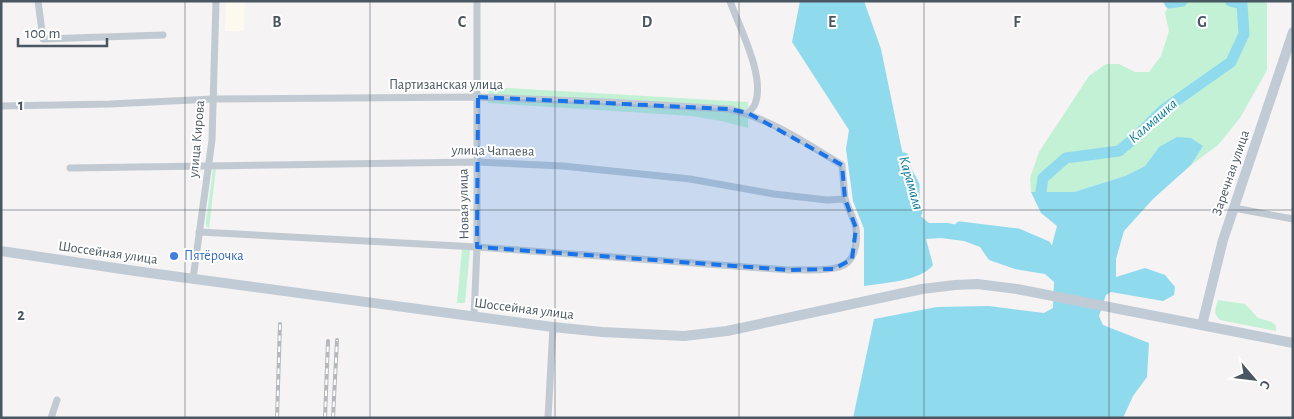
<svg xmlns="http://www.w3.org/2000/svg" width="1294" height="419" font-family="'Alegreya Sans',sans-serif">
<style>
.commercial{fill:#fdf9ef}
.green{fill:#c3f1d5}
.water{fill:#90daee}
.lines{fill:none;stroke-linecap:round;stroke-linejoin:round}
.river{stroke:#90daee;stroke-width:11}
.street{stroke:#c1cad2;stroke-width:7}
.secondary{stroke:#c1cbd6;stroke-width:10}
.rail-casing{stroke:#b5b8bd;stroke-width:4}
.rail{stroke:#fff;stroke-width:2;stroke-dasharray:5.5;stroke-linecap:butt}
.marked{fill:#1a73e8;fill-opacity:0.2;stroke:#1a73e8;stroke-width:4;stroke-dasharray:10 6;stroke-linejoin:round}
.grid{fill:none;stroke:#4a5661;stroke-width:1;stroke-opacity:0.55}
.shop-dot{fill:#3f7fe0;stroke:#fff;stroke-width:2}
.labels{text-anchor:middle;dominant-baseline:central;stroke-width:4;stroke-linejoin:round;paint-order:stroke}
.street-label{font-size:14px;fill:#4a5661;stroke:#fff}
.shop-label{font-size:14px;fill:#366cbe;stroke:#fff;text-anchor:start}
.water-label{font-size:15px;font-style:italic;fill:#0c7c9b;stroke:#fff}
.grid-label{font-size:16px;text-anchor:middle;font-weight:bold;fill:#4a5661;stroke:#fff;stroke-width:4;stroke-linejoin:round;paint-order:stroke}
</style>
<rect width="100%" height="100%" fill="#f5f3f3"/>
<polygon class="commercial" points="226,1 245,1 244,31 225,31"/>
<g class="green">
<polygon points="1182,1 1267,1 1267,70 1240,118 1218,145 1191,165 1203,146 1159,147 1145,166 1125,176 1074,192 1031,192 1030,178 1039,152 1089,76 1106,64 1119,64 1135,72 1149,72 1161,56 1169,31 1165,13 1170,3"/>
<polygon points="489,87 748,102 748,128 721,121 692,116 488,103"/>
<polygon points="216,168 209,229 206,225 206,221 213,169"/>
<polygon points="462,249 470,250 465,303 457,303"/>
<path d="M1218,300L1245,304L1258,318L1272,322L1276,326V331L1220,320C1213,313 1215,309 1218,300Z"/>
</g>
<path class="water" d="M800,1H864L881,49L901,146L917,213L929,223H948L1052,245L1057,226L1041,213L1031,192H1074L1125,176L1145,166L1159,147L1177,137L1191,138L1203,146L1191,165L1153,199L1124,231L1116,259V277L1145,268L1165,275L1175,287L1174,295L1163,301L1111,292L1106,295L1099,316L1103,325L1149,343L1147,377L1133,396L1123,418H853L874,319L937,307L989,306L1044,313L1053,308L1054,282L1045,274L1015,269L989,260L980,247L964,241L941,238L926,239L933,265C922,281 882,283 864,286V229L853,201L846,149L849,130L792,42Z"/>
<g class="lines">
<g class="river">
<polyline points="1169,1 1170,3 1182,1"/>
<polyline points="904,158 906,170 914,185 914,202 917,212"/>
<polyline points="1046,204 1040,198 1043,178 1066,158 1119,151 1137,136 1163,110 1231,62 1244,34 1242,4 1230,1"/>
<polyline points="960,227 1018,234 1046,246"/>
</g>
<g class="street">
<polyline points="38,1 43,39 163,35"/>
<path d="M730,1C739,27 766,77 755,104C754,107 751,110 748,113"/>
<path d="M1,106L110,104L213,99L478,97L608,102L729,109C771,119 806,143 842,165L845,199"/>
<path d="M70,168L476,162L563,166L690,179L774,194L827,200L845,199C848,208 854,219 856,228C858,243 855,263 839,267C824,272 805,269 789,270L477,247L199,232"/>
<polyline points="1234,208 1293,219"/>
<polyline points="193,279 212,140 216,1"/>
<polyline points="474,317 477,247 477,1"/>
<polyline points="51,418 57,400"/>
<polyline points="548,418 553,327"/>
</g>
<g class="secondary">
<polyline points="1,251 135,271 553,327 602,332 684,336 727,331 922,289 955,285 977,284 1017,289 1293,343"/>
<polyline points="1202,325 1223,240 1293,32"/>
</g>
<defs>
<g id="rail">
<polyline points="277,418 280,324"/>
<polyline points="325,418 328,341"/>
<polyline points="333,418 337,340"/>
</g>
</defs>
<use href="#rail" class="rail-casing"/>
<use href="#rail" class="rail"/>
</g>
<path class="marked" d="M478,97L729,109L748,113L842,165L845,199L856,228L852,259L834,269L789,270L477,247Z"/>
<path class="grid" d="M185,1V418M370,1V418M555,1V418M739,1V418M924,1V418M1109,1V418M1,210H1293"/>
<circle class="shop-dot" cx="174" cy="256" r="5"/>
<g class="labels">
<g class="street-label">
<text x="446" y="85">Партизанская улица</text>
<text transform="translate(197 139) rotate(-85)">улица Кирова</text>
<text transform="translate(493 151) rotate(1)">улица Чапаева</text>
<text transform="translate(1231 173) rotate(-71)">Заречная улица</text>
<text transform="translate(464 204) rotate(-91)">Новая улица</text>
<text transform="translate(108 253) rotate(8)">Шоссейная улица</text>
<text transform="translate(524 309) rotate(7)">Шоссейная улица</text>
</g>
<g class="shop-label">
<text x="184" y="256">Пятёрочка</text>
</g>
<g class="water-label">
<text transform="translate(1153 121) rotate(-41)">Калмашка</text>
<text transform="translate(911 183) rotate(74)">Карамала</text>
</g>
</g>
<g class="grid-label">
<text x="277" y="27">B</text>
<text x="462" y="27">C</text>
<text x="647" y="27">D</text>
<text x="832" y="27">E</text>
<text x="1017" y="27">F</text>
<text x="1202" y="27">G</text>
<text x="21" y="110">1</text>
<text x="21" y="320">2</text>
</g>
<rect width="1294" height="419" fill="none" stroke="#4a5661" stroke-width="5"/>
<g transform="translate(1254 379) rotate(118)" stroke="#ffffff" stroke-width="4" paint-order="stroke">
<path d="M0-4L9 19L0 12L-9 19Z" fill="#4a5661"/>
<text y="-8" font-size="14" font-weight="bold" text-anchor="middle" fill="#4a5661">С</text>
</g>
<path d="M18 38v8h89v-8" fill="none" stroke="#4a5661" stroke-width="2.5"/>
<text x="25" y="38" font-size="15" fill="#4a5661" stroke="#ffffff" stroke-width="4" paint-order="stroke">100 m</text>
</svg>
